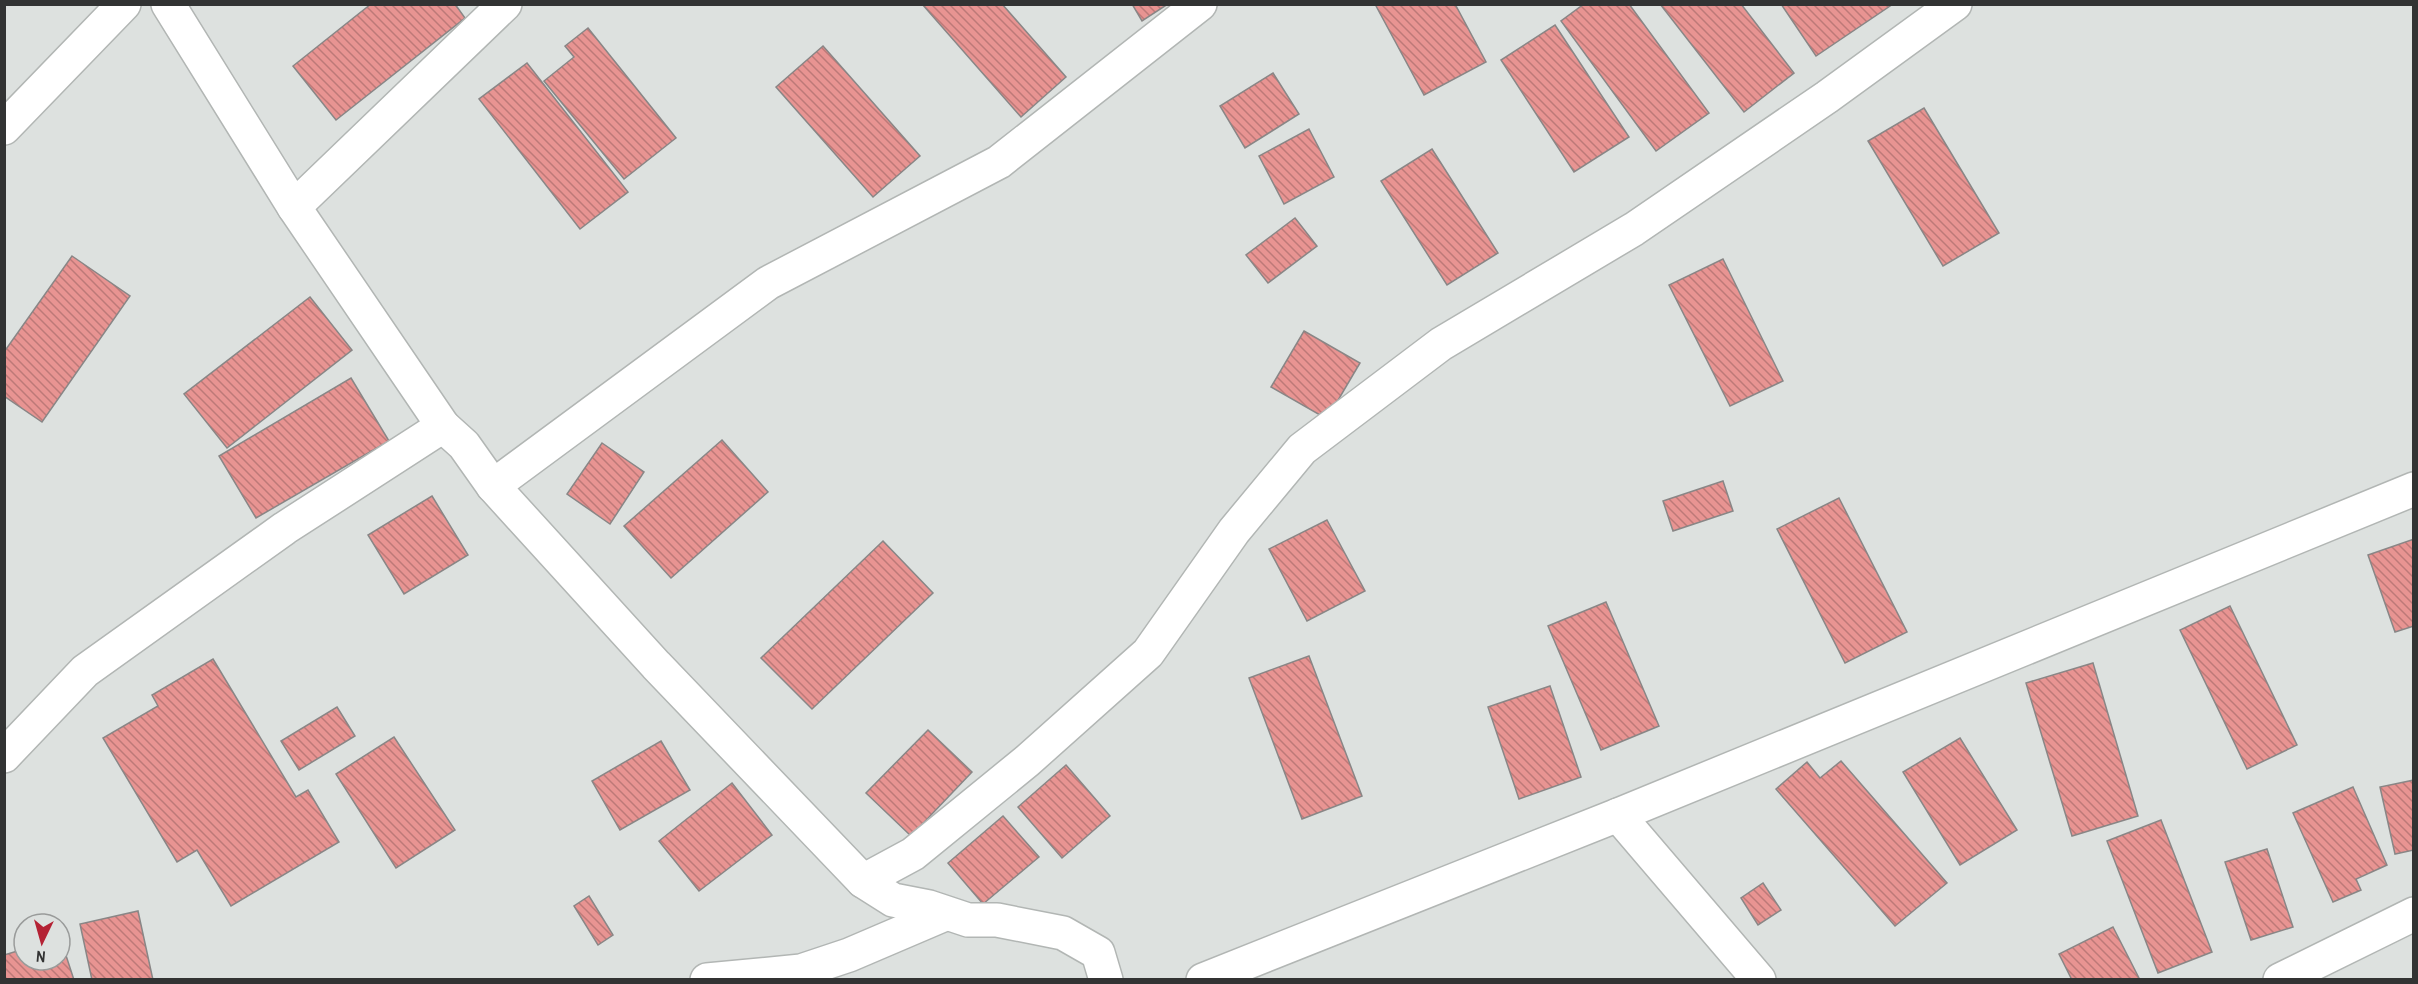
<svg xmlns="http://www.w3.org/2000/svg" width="2418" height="984" font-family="'Archivo Narrow',sans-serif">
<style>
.building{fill:url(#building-back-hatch);stroke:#898686;stroke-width:1.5}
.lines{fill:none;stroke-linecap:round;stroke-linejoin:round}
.minor-casing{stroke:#b2b6b4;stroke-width:36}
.minor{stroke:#fff;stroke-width:33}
</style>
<defs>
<pattern id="building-back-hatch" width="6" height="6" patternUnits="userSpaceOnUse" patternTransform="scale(1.5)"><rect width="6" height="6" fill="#e89492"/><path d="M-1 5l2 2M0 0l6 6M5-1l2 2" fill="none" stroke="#bd7978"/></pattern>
</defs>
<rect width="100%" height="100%" fill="#dde1df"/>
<g class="building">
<polygon points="371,4 455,4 465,18 336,120 293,66"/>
<polygon points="922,4 1002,4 1066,77 1021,117"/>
<polygon points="1132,4 1168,4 1142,21"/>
<polygon points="1375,4 1455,4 1486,62 1424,95"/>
<polygon points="1584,4 1629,4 1709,113 1656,151 1561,21"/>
<polygon points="1660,4 1741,4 1794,73 1744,112"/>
<polygon points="1781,4 1893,4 1816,56"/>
<polygon points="1555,25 1629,137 1574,172 1501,60"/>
<polygon points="588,28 676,138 624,179 544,81 574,57 565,46"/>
<polygon points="823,46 920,156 873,197 776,87"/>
<polygon points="527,63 628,192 580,229 479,99"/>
<polygon points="1273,73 1299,114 1245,148 1220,106"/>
<polygon points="1924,108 1999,233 1943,266 1868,141"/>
<polygon points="1309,129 1334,177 1284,204 1259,156"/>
<polygon points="1432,149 1498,253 1447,285 1381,181"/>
<polygon points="1295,218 1317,246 1268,283 1246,255"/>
<polygon points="72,256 130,296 42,422 4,396 4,352"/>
<polygon points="1723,259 1783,381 1730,406 1669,285"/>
<polygon points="310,297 352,350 227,448 184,394"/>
<polygon points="1304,331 1360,363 1327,419 1271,387"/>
<polygon points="351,378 389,441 256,518 219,456"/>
<polygon points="722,440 768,492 671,578 624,526"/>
<polygon points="602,443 644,472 610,524 567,494"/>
<polygon points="1723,481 1733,511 1673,531 1663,501"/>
<polygon points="432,496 468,555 404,594 368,535"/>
<polygon points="1839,498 1907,632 1845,663 1777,529"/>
<polygon points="1327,520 1365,591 1307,621 1269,549"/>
<polygon points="2414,539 2414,626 2395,632 2368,555"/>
<polygon points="883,541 933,593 812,709 761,658"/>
<polygon points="1606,602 1659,726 1601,750 1548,626"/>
<polygon points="2230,606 2297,745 2247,769 2180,630"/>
<polygon points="1309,656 1362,796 1302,819 1249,678"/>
<polygon points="213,659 296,797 308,790 339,842 231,906 197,850 177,862 103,738 158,706 152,695"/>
<polygon points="2093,663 2138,816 2072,836 2026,683"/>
<polygon points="1550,686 1581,777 1519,799 1488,707"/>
<polygon points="337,707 355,736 299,770 281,741"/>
<polygon points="928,730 972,772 911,836 866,793"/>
<polygon points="394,737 455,830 396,868 336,774"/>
<polygon points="1960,738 2017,830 1960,865 1903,772"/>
<polygon points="661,741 690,790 620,830 592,781"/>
<polygon points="1841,761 1947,883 1895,926 1776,789 1807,762 1820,778"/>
<polygon points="1066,765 1110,816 1062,858 1018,807"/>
<polygon points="2414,780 2414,850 2395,854 2380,787"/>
<polygon points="732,783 772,835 699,891 659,841"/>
<polygon points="2353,787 2387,865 2356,879 2361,890 2333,902 2293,813"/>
<polygon points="1003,816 1039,857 983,904 948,863"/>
<polygon points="2161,820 2212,952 2158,973 2107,841"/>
<polygon points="2267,849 2293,927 2251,940 2225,862"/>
<polygon points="1763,883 1781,910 1758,925 1741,898"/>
<polygon points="589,896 613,935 598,945 574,906"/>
<polygon points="138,911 153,980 92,980 80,924"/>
<polygon points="2113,927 2140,980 2072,980 2059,954"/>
<polygon points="60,937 74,980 5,980 4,955 24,949 24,960 60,960"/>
</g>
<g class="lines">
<defs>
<g id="minor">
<polyline points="168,4 294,207 443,426 464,445 493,486 656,665 863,881 893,900 929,907 968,920 997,920 1063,933 1098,953 1106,980"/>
<polyline points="4,128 124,4"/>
<polyline points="294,207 505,4"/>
<polyline points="493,486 768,283 999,162 1200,4"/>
<polyline points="4,756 85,671 285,528 443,426"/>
<polyline points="1618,815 1759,980"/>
<polyline points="863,881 913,854 1027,761 1148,653 1234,531 1302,449 1441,344 1634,229 1827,97 1955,4"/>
<polyline points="707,980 801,971 849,955 945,914"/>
<polyline points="1203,980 1618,815 2414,489"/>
<polyline points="2280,980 2414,914"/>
</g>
</defs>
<use href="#minor" class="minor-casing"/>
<use href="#minor" class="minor"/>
</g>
<rect width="2418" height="984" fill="none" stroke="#323333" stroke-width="12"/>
<g transform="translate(42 942) rotate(185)"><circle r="28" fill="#dde1df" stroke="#999b9a" stroke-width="1.5"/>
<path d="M0-4.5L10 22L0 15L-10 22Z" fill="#b42234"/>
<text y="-9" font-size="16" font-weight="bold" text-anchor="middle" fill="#323333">N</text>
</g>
</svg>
